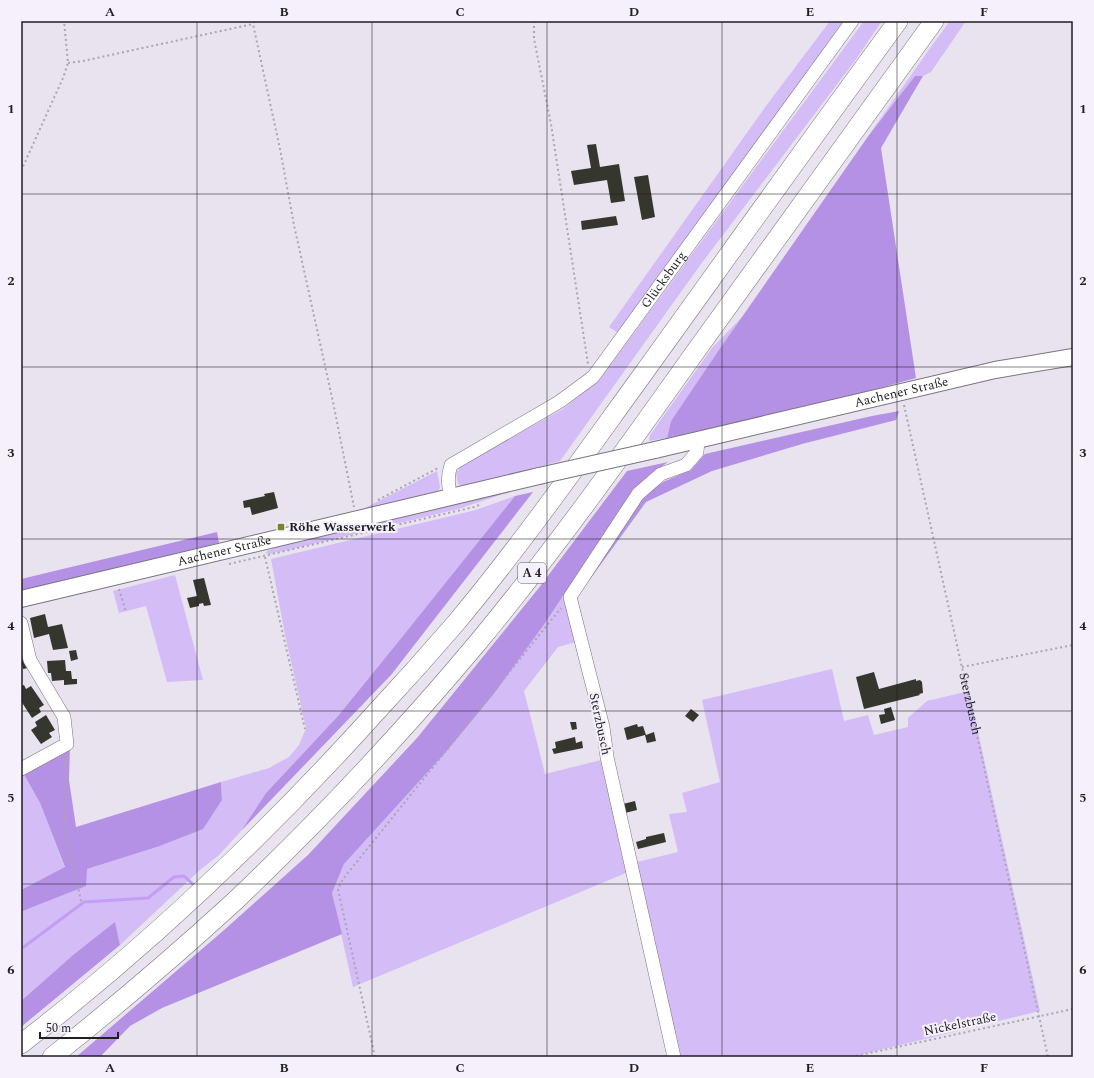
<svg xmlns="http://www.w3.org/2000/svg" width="1094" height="1078" font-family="Spectral,serif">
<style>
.green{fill:#d4bcf7}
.forest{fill:#b591e5}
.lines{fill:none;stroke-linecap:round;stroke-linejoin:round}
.stream{stroke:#c39ef4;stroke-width:3}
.building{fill:#35372e}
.minor-casing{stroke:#79757f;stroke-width:14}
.major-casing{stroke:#79757f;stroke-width:18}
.highway-casing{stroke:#79757f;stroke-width:20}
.path{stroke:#a9a5af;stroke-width:2;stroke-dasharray:2 3;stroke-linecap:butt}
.minor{stroke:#fff;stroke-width:13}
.major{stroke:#fff;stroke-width:16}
.highway{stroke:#fff;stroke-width:19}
.major-bridge-casing{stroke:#79757f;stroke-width:18;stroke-linecap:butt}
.major-bridge{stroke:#fff;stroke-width:16}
.grid{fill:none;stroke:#1f1e22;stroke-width:1;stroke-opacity:0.55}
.poi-dot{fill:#768533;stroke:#f5f0fc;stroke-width:1.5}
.labels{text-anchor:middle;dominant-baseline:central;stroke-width:4;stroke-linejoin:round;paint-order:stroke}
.shield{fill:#f5f0fc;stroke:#5f5d63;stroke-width:1}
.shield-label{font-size:12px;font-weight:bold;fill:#1f1e22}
.street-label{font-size:13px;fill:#1f1e22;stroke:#f5f0fc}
.poi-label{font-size:13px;font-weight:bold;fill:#1f1e22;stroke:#f5f0fc;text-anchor:start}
.neatline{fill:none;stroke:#1f1e22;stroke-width:1.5}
.grid-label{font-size:13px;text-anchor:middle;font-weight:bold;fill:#1f1e22}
</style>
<rect width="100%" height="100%" fill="#e8e3ef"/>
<g class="green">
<polygon points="830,21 845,21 618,333 609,327 766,106"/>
<polygon points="864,21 882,21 854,62 701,264 560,461 465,487 458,484 456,473 463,464 563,409 600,379"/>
<polygon points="950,21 966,21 931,72 923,76 915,76 869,135 933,44"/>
<polygon points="743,316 671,421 667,438 649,441 650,435 712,348"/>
<polygon points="437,471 440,487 438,493 367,510 365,508"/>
<polygon points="502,493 500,495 458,509 288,550 269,554 266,553 267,551 282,545"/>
<polygon points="515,496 398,642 338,716 266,793 241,831 219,855 200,870 120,945 115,923 73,955 21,1001 21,912 87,869 157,847 222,800 221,782 269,768 289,757 299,745 306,728 285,635 271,559 476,510"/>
<polygon points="175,575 203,680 167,682 146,606 119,613 113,591"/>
<polygon points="566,591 576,642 558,647 524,691 545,774 605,759 629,864 678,852 669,814 687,812 682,793 720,782 702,700 832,669 844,721 868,715 874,735 908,727 908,718 927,701 969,691 1040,1011 851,1057 675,1057 626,873 353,987 332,893 344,864 446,752 493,695"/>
<polygon points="21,769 40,803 65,868 21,890"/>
</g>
<g class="forest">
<polygon points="915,76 923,76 881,148 916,378 851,396 667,438 671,421 721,347 869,135"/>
<polygon points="899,411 896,420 802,444 712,471 646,502 580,593 641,496 665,481 691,470 705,454 872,416"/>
<polygon points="668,462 651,474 629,496 545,623 493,695 446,752 344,864 332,893 342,934 162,1008 130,1026 100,1057 76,1057 223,931 308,855 417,738 538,589 627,471"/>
<polygon points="533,492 391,675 241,831 266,793 338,716 398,642 515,496"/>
<polygon points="217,532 219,543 21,591 21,579"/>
<polygon points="70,745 69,780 76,827 221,782 222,800 203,829 157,847 87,869 86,886 30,908 21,912 21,890 65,867 40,803 21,769"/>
<polygon points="115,922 120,945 21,1027 21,1001 73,955"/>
</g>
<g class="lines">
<polyline class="stream" points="21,949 84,902 148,898 174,877 184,876 195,886"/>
</g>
<g class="building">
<polygon points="596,144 600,167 619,164 625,201 611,203 607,180 574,185 571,171 591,168 587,145"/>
<polygon points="648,175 655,217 642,220 634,177"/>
<polygon points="616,216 618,225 582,230 581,221"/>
<polygon points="274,492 278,508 252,515 250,507 244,508 243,501 265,496 264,494"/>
<polygon points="204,578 211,605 204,606 203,603 199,604 199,606 190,608 187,598 197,596 193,580"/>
<polygon points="45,614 48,627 62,624 68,648 53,650 49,634 34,638 30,618"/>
<polygon points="76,650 78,659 71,661 69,651"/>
<polygon points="26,659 28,668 23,669 21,660"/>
<polygon points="65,660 66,671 71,671 72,679 77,679 77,684 64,685 64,680 52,681 51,673 48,673 47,661"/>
<polygon points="874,672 879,689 916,679 916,681 920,680 922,682 923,693 919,694 920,695 864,709 856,677"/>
<polygon points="24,685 26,689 31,686 44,705 39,708 41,712 32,718 21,701 21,686"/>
<polygon points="891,707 895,720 881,724 879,715 885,714 884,709"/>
<polygon points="691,709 699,715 693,722 685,716"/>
<polygon points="46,715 55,730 49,733 52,737 41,744 31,730 37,726 35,722"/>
<polygon points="570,722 576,722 577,729 572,730"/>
<polygon points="637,724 638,727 643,726 646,735 654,732 656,741 647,743 645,735 627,740 624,728"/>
<polygon points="575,737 576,743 582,741 583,748 554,754 552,749 556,748 555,742"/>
<polygon points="635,801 637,810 625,813 623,804"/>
<polygon points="664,833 666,842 638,849 636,842 646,839 646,837"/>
</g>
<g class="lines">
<defs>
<g id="minor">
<path id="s2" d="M451,497C448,486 447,477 451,465L559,402L593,377L852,21"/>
<polyline points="21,623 30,660 64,717 67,744 21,769"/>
<polyline points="674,1057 607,757 603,727 570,597 638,494 661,474 686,465 697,452 698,440"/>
</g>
<g id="major">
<path id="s3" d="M655,450L995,370L1073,357"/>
<path id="s4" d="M21,599L539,476"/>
</g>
<g id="highway">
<path d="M21,1044C150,945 269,831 378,710C404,682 430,653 455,624C522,544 582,458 643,374C728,256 812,138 898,21"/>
<path d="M52,1057C115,1007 176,955 235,901C321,819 403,732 479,641C555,549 624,452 693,355C773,244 854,132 934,21"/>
</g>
</defs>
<use href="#minor" class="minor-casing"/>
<use href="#major" class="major-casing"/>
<use href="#highway" class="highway-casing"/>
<g class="path">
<polyline points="254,21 253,24 280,149 294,225 333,402 354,507"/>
<polyline points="534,21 534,39 551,124 588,364"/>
<polyline points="68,63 83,61 253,24"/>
<polyline points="21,171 63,78 68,63 64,21"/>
<path id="s1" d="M904,405L1048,1057"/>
<polyline points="378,500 438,468"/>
<polyline points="265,557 305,729"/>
<polyline points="229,564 474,507 482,504"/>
<polyline points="119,589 126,612"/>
<polyline points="962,667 1073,645"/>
<polyline points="66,756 65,828 81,901"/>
<polyline points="375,1057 338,889 343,879 561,608"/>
<polyline points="851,1057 1073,1009"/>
</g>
<use href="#minor" class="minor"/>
<use href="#major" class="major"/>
<use href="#highway" class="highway"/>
<defs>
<polyline id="major-bridge" points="539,476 655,450"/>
</defs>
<use href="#major-bridge" class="major-bridge-casing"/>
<use href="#major-bridge" class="major-bridge"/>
</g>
<path class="grid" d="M197,21V1057M372,21V1057M547,21V1057M722,21V1057M897,21V1057M21,194H1073M21,367H1073M21,539H1073M21,711H1073M21,884H1073"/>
<rect class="poi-dot" x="277" y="523" width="8" height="8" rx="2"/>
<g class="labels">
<rect class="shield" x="518" y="563" width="28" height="20" rx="3"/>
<g class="shield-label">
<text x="532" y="573">A 4</text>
</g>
<g class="street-label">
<text stroke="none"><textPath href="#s2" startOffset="320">Glücksburg</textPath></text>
<text stroke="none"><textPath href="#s3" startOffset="253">Aachener Straße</textPath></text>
<text stroke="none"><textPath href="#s4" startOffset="209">Aachener Straße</textPath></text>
<text stroke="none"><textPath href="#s1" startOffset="306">Sterzbusch</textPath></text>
<text transform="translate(600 724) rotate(78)">Sterzbusch</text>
<text transform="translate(960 1024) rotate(-12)">Nickelstraße</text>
</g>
<g class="poi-label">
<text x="289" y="527">Röhe Wasserwerk</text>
</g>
</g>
<rect width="1094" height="1078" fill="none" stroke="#f5f0fc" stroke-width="44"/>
<path d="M40 1032v6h78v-6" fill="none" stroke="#1f1e22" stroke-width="2"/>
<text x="46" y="1032" font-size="12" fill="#1f1e22" stroke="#f5f0fc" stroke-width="3" paint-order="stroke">50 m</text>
<rect x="22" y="22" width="1050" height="1034" class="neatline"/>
<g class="grid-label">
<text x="110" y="16">A</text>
<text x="284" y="16">B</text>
<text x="460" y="16">C</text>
<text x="634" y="16">D</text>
<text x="810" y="16">E</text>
<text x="984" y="16">F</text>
<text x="11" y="113">1</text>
<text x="1083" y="113">1</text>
<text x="11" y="285">2</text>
<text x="1083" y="285">2</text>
<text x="11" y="457">3</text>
<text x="1083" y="457">3</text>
<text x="11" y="630">4</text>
<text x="1083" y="630">4</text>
<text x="11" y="802">5</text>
<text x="1083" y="802">5</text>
<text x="11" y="974">6</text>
<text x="1083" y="974">6</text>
<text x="110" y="1072">A</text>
<text x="284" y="1072">B</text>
<text x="460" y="1072">C</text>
<text x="634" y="1072">D</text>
<text x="810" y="1072">E</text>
<text x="984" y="1072">F</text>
</g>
</svg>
